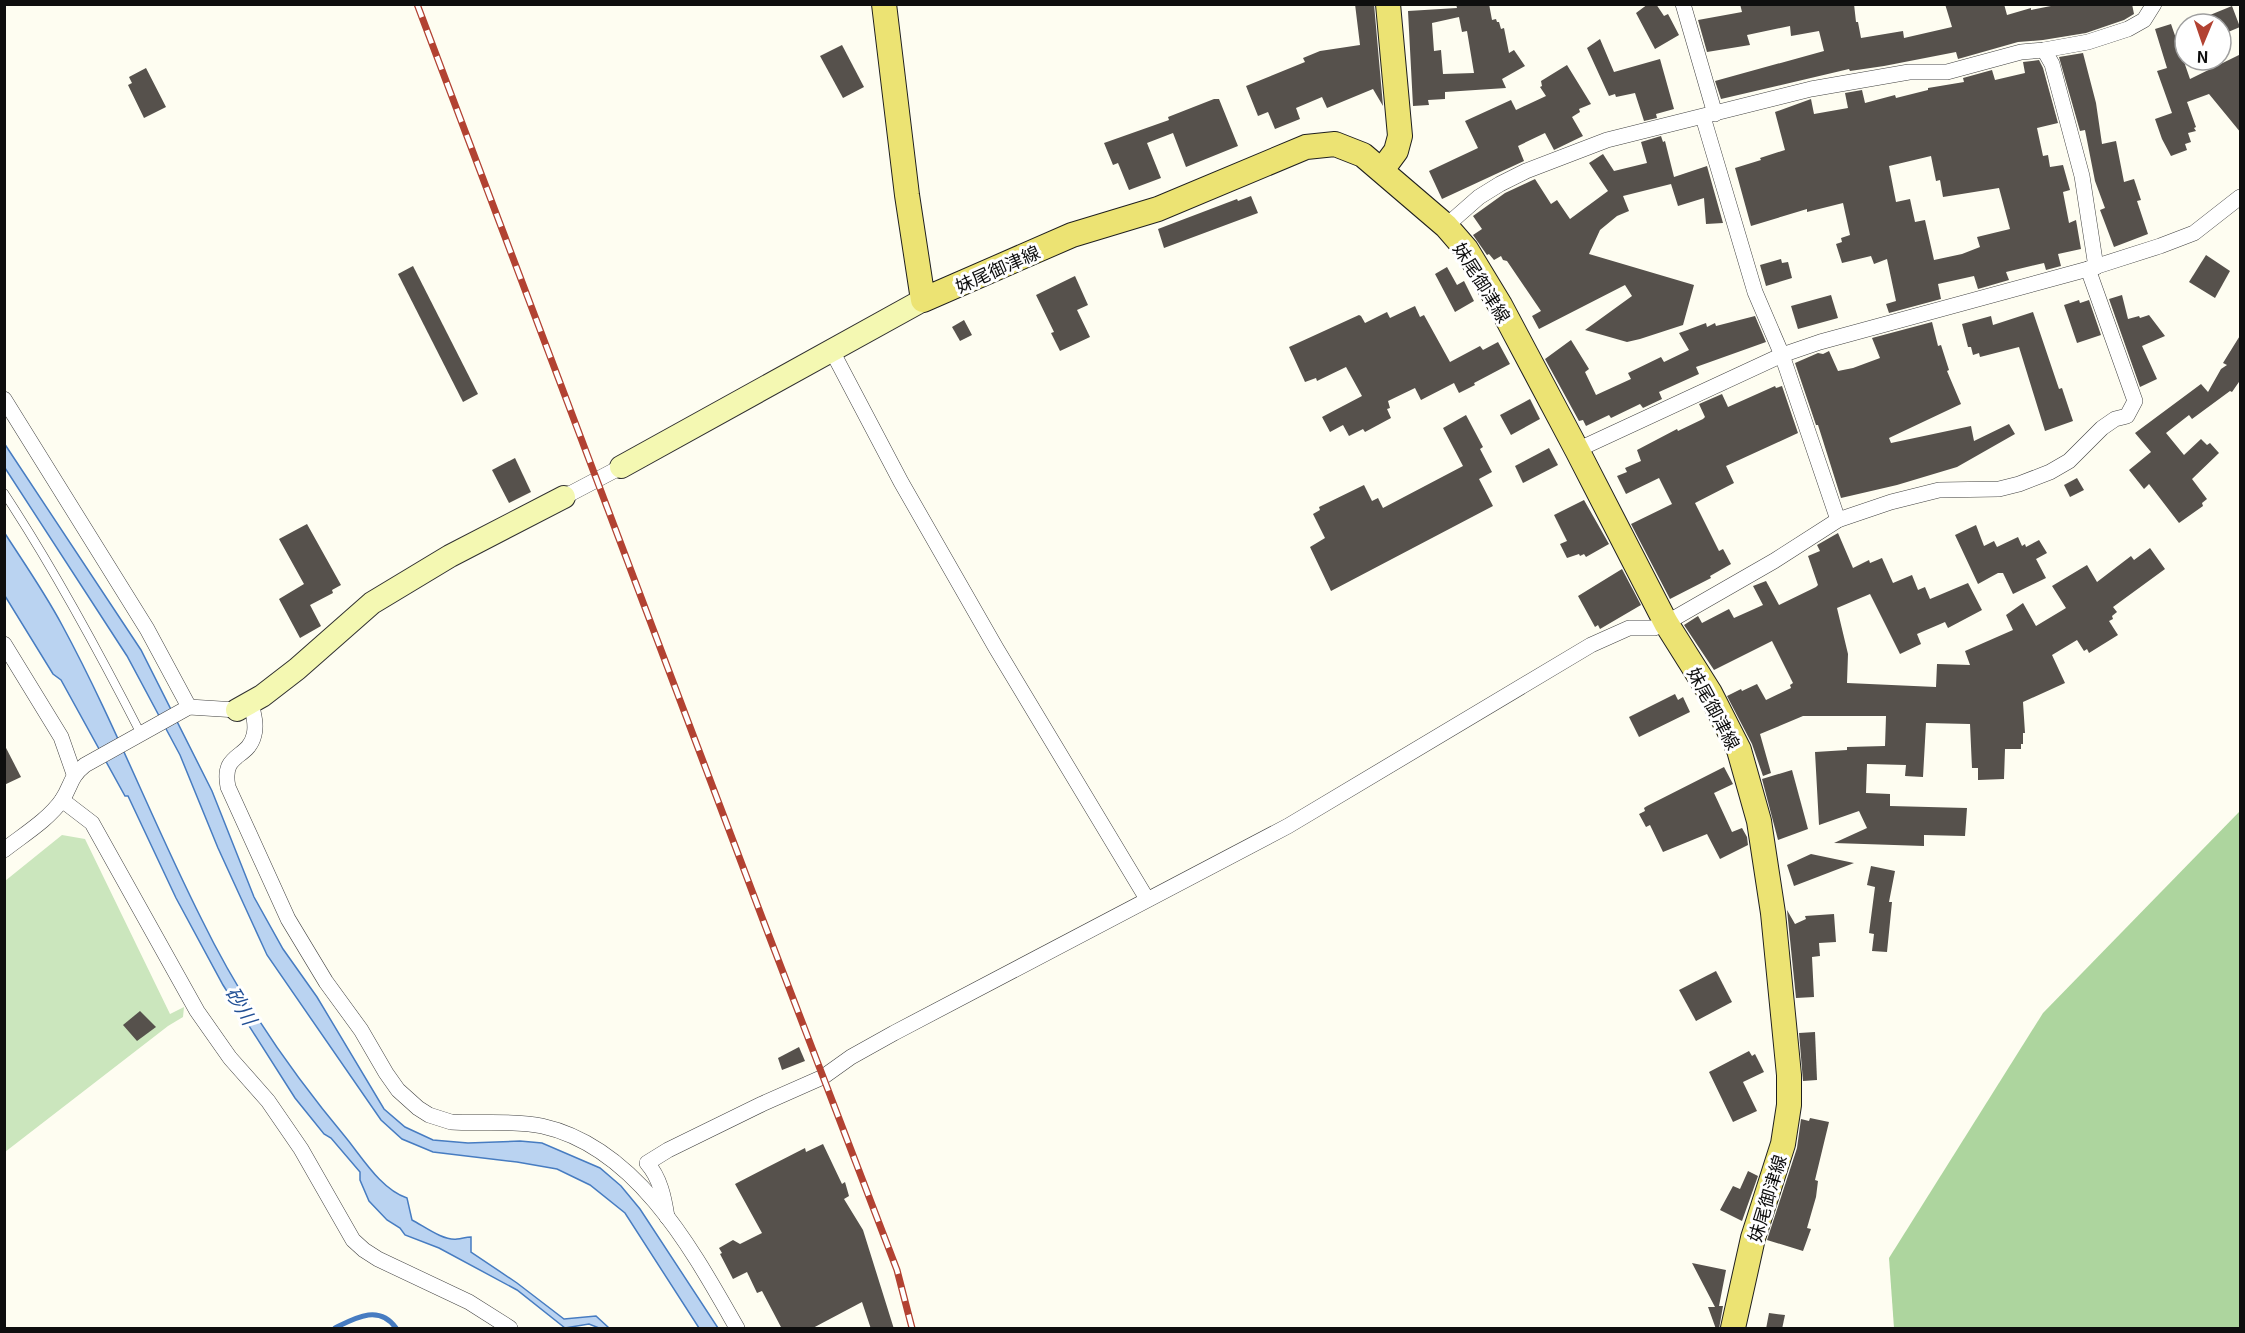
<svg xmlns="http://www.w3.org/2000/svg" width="2245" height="1333" font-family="Georgia,'Noto Sans JP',serif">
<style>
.green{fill:#cbe6bd}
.forest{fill:#add59e}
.water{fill:#bad3f1;stroke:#477cc1;stroke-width:1.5}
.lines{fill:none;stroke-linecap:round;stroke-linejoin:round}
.stream{stroke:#477cc1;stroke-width:5}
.building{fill:#56514c;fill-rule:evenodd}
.lane-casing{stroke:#414141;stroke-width:9}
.street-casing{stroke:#414141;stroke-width:16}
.secondary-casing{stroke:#303030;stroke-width:24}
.primary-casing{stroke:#1f1f1f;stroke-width:26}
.lane{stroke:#fff;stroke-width:8}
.street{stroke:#fff;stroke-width:15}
.secondary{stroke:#f4f8b2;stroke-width:22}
.primary{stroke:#ece373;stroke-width:24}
.rail-casing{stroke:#b24232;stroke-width:7}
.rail{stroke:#fff;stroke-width:4.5;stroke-dasharray:14;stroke-linecap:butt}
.labels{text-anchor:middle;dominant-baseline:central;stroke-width:6;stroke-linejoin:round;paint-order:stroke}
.street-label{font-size:18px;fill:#0e0e0e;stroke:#fff}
.water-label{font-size:20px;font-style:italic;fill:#225095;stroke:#fff}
</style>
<rect width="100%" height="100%" fill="#fefdf1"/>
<polygon class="green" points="62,835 85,839 170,1014 184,1007 183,1017 168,1026 5,1152 5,881"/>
<polygon class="forest" points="2240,811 2240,1328 1894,1328 1889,1258 2043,1013"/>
<g class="water">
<polygon points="4,443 141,650 212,791 254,897 283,949 317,997 384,1109 405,1127 433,1140 468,1143 520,1141 542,1143 600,1168 621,1186 640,1209 718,1328 699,1328 625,1213 590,1185 557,1169 517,1162 433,1152 402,1139 381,1120 267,955 218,848 180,755 127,656 5,468"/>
<path d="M4,532C24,563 45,593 62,625C114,721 153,823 202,920C240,998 291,1072 347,1139C363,1159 382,1190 407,1198L412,1220C424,1226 443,1241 457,1239C462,1239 465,1237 471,1237V1252L517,1283L564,1319L596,1316L609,1328H599L589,1324L565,1328L517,1290L439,1248L405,1235L400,1228L387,1220L369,1201L360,1180V1172L331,1138L324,1134L295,1098L223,985L176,898L128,796H125L61,680L53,674L5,596Z"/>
</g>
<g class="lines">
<path class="stream" d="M335,1328C355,1318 379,1304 396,1328"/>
</g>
<g class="building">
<polygon points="1355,4 1374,4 1383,106 1373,89 1327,108 1322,97 1296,108 1300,119 1275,129 1268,112 1258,116 1246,86 1305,62 1303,58 1320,51 1360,45"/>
<path d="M1456,4H1489L1492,20L1496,19L1497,22H1499L1501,29L1504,28L1509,53L1514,50L1525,66L1502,79L1506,88L1445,92V99L1428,100L1429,105L1413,106L1408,11L1457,8ZM1459,17L1462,32L1467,31L1474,73L1443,74L1441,50L1434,51L1432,23Z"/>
<polygon points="1648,4 1656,4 1664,16 1668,14 1679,35 1655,49 1636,13"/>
<polygon points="1740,4 1854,4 1856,22 1858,22 1861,38 1903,31 1904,38 1952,27 1945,4 2004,4 2007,15 2031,8 2031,10 2061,4 2132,4 2134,14 2124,20 2086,33 2043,40 2018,42 1958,59 1956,52 1884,66 1850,71 1849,69 1721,99 1715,81 1824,51 1819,31 1791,36 1790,26 1747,35 1750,45 1707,52 1698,20 1742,12"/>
<polygon points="2232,6 2240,27 2221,35 2221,24 2188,24"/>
<polygon points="2171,24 2190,79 2241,54 2241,133 2209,94 2187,102 2196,127 2194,128 2196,131 2188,133 2191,142 2185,144 2187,150 2171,156 2162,139 2155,119 2172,113 2157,71 2167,68 2155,29"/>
<polygon points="1600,39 1614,72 1660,59 1674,109 1656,114 1657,118 1644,121 1635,93 1616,97 1615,94 1609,96 1587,48"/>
<polygon points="842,45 864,87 843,98 820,56"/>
<polygon points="2083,53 2096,103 2102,144 2116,141 2124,182 2134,179 2141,200 2137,201 2148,234 2114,247 2100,210 2105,208 2095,181 2085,130 2080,131 2059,57"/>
<path d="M2039,60L2043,68L2058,123L2037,128L2043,156L2048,155L2050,167L2063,165L2070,190L2063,192L2069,223L2076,220L2081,249L2058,254L2061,266L2046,270L2044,263L2006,272L2009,280L1978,289L1974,276L1938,284L1941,299L1889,313L1886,304L1896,301L1887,259L1874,264L1871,256L1842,263L1836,244L1842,242L1841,238L1850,235L1843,203L1807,212V209L1751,226L1735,168L1761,160L1760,158L1785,150L1775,112L1811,99L1814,114L1848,108L1845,93L1862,90L1865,103L1895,95L1896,98L1928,90V88L1964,82L1963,78L1992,70L1995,80L2025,73L2023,62ZM1931,156L1936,181L1940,180L1943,197L1999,188L2010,229L1977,237L1980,247L1962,254L1934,260L1925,220L1915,222L1910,199L1896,202L1889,166Z"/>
<polygon points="1567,65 1591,104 1579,109 1580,112 1572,117 1583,136 1554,150 1545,133 1518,146 1524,161 1442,199 1429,171 1478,148 1465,121 1511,100 1516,110 1546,96 1540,87 1542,86 1541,81"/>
<polygon points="146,68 166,107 144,118 128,85 132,83 129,77"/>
<polygon points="1214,99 1219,99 1238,146 1186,167 1173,133 1147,143 1161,178 1129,190 1118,163 1113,165 1104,143 1169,120 1168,117"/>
<polygon points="1661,136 1663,142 1665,141 1674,177 1707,166 1723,223 1706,224 1704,198 1678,206 1671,184 1623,196 1629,211 1617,216 1600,230 1589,254 1694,285 1683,325 1640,339 1627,342 1585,330 1632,296 1625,285 1539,329 1532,316 1541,311 1507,261 1503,260 1501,256 1494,260 1489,254 1487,255 1473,235 1482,229 1473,216 1505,193 1535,179 1551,204 1557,200 1570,219 1608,191 1589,163 1603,154 1614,171 1647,163 1641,142"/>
<polygon points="1251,196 1258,213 1164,248 1158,229 1237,199 1238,201"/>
<polygon points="2206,255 2230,271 2215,298 2189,282"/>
<polygon points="1781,259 1782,263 1788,262 1792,278 1766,286 1760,265"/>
<polygon points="413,266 478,394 463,402 398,274"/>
<polygon points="1447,267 1457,285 1464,281 1474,301 1455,312 1435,274"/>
<polygon points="1075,276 1088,305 1077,310 1090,337 1060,351 1051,333 1054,332 1036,295"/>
<polygon points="1831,295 1838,318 1798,329 1791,306"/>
<polygon points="2122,295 2128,319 2139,316 2140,318 2149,315 2165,336 2142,346 2157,379 2140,387 2109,299"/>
<polygon points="2079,300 2080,303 2089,300 2101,335 2077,343 2064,305"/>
<polygon points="1415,306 1420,317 1424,315 1450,362 1480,346 1483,350 1498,342 1510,364 1474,383 1475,385 1459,393 1454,383 1421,400 1415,388 1388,401 1390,408 1387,409 1391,418 1365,432 1363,429 1349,436 1343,425 1330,432 1322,417 1362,396 1346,367 1317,381 1316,378 1305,382 1289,347 1359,315 1361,316 1365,323 1387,312 1390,318"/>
<polygon points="2033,312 2059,389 2062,388 2073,421 2045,431 2019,347 1980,357 1979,353 1973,355 1971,347 1968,347 1962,324 1991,316 1993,325"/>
<polygon points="1755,316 1766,342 1696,367 1699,374 1659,392 1662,399 1643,408 1640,404 1611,418 1609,415 1586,426 1583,420 1579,421 1545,359 1571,340 1589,369 1585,372 1596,395 1631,379 1628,373 1661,357 1664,362 1689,350 1679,333 1706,323 1707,327 1715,323 1716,326"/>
<polygon points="964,320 972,335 960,341 952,327"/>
<polygon points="1932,322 1938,346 1941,345 1949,370 1947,371 1961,404 1889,438 1891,443 1971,426 1974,441 2009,424 2015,434 1957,467 1897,485 1841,498 1818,425 1816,425 1795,363 1818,353 1823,354 1829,351 1838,371 1853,368 1880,358 1872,338"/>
<polygon points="2241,334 2241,379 2232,392 2230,391 2192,419 2189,415 2166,433 2184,455 2201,439 2207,445 2210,443 2219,453 2192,479 2207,499 2202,503 2203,506 2179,523 2149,484 2144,489 2129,470 2151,452 2135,433 2201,384 2208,392 2221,369 2227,365 2223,363"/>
<polygon points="1775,386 1776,388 1782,386 1798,433 1726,466 1734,483 1695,503 1719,551 1723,549 1731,564 1710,576 1711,578 1670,599 1631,524 1672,504 1659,478 1626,494 1617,476 1627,472 1625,468 1641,461 1637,450 1677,429 1678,431 1703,419 1705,417 1699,404 1722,394 1728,407"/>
<polygon points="1530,399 1540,419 1511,435 1500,415"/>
<polygon points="1466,415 1483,447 1480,449 1492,472 1479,479 1493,506 1331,591 1310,547 1325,538 1313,514 1320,510 1319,507 1364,485 1372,501 1378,498 1383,508 1463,466 1443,428"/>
<polygon points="1549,448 1558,465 1523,483 1515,466"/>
<polygon points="515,458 531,492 509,503 492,470"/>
<polygon points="2077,478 2084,490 2070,497 2064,485"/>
<polygon points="1584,500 1609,544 1586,557 1584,554 1580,556 1579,554 1567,558 1560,544 1567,541 1554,515"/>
<polygon points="307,524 341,585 332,590 333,593 310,605 321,626 300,638 279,599 304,584 279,539"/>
<polygon points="1976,525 1984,546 1994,541 1997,547 2018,537 2022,546 2025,544 2026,547 2039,540 2047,553 2036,559 2046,578 2013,594 2003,573 1998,573 1978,584 1955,535"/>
<polygon points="1838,533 1853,568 1869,560 1870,563 1882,558 1893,583 1912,575 1918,590 1925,587 1930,599 1968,583 1982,610 1948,628 1945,622 1917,634 1921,644 1900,654 1870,594 1837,608 1848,654 1847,683 1936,687 1937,664 1970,665 1965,651 2013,630 2006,615 2023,603 2036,626 2066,608 2052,586 2087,565 2097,582 2131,556 2134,560 2150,548 2165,569 2113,607 2117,612 2112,616 2113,619 2109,621 2118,635 2089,653 2087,649 2084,651 2077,640 2052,655 2065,683 2023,702 2025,733 2023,733 2023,744 2021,744 2021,749 2005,749 2004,779 1978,780 1978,768 1972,768 1970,724 1926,723 1923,777 1905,776 1906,765 1867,764 1866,793 1890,794 1890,806 1967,808 1965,836 1924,835 1924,846 1834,843 1867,828 1859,811 1819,825 1815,752 1847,750 1847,747 1885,746 1886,716 1803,716 1760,734 1771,773 1763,776 1752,744 1727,696 1741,689 1742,691 1757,684 1766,700 1791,688 1790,685 1793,683 1772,641 1714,670 1684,625 1698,616 1702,623 1729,609 1734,618 1763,605 1753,586 1766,581 1779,605 1816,587 1818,585 1808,556 1820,551 1817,545"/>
<polygon points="1622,569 1641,605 1600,629 1598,625 1595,627 1578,596"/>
<polygon points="1675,694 1678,700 1683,697 1690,712 1639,737 1629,717"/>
<polygon points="4,744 21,777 4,785"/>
<polygon points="1724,767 1733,784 1714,793 1732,832 1742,828 1747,837 1748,845 1720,859 1707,834 1663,852 1650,825 1646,827 1639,814 1645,811 1644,808 1647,806"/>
<polygon points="1792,770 1808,829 1778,840 1762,779"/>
<polygon points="1811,854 1854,863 1794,886 1787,865"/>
<polygon points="1871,866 1895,871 1889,902 1892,902 1887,952 1872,951 1874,934 1869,933 1875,887 1867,885"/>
<polygon points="1787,910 1795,924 1806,919 1805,916 1834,914 1836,942 1819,943 1820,956 1812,957 1814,997 1796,998"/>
<polygon points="1716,971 1732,1002 1696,1021 1679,990"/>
<polygon points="140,1011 156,1027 137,1041 123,1025"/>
<polygon points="1815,1032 1817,1080 1803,1081 1799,1033"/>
<polygon points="799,1047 805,1061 782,1070 778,1058"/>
<polygon points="1749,1051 1752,1056 1755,1054 1764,1072 1743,1082 1757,1111 1733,1122 1709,1072"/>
<polygon points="1810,1118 1829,1122 1815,1180 1818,1181 1816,1197 1807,1228 1811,1229 1803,1251 1767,1240 1797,1148 1801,1119 1809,1121"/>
<polygon points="823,1144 842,1184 845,1182 849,1196 844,1199 863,1230 894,1329 871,1329 862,1302 811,1329 782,1329 762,1291 757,1293 747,1272 733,1279 720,1254 722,1253 719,1248 733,1240 740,1244 762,1233 735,1184 805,1148 806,1152"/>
<polygon points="1748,1171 1758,1176 1742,1221 1720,1210 1733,1186 1740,1189"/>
<polygon points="1692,1263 1726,1270 1719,1306 1723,1306 1719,1329 1716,1329 1708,1307 1715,1307"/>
<polygon points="1769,1313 1785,1315 1782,1329 1766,1329"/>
</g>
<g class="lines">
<defs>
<path id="lane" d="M4,493C55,570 99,652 141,734"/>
<g id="street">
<polyline points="1683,4 1715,114"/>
<polyline points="2044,50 2052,64 2082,176 2096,267"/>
<polyline points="1703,117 1755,292 1782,355 1838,520"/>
<polyline points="1446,226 1479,197 1500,184 1526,171 1607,140 1811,89 1909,72 1947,72 2021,52 2044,50 2088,42 2128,29 2144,20 2154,4"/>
<polyline points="832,351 901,482 996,648 1147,899"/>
<polyline points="4,399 147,629 189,707"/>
<polyline points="1577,450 1782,355 1820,342 2088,269 2160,246 2194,233 2240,197"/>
<polyline points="564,497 621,467"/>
<polyline points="4,644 61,737 74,774"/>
<path d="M251,702C253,713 257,724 254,735C248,760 221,752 228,787L288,919L326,982L361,1030L386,1073L398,1090L418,1108L429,1115L451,1122C481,1124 513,1120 542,1126C637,1147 693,1251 737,1328"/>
<polyline points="62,800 92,823 197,1011 230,1058 268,1101 301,1149 353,1240 364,1250 378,1259 469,1302 510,1328"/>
<path d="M4,850C23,835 48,820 62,800C72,785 69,778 85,765L189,707L237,710"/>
<path d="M667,1217C664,1197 660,1178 647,1163L668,1150L762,1104L823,1077L851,1057L894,1033L1288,826L1591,645L1629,628H1654L1666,623L1774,561L1838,520L1891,502L1939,490L1999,489L2019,484L2050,472L2069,461L2102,428L2115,419L2127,416L2135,401L2088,269"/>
</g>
<g id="secondary">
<polyline points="621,467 923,300"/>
<polyline points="237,710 262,696 297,669 372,603 450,556 564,497"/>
</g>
<g id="primary">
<polyline points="884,4 907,195 923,300 1072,235 1158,209 1306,147 1335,144 1363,155 1446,226 1466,249 1500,305 1577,450 1666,623 1710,693 1739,750 1759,821 1773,913 1789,1075 1789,1105 1783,1144 1753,1238 1733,1328"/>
<polyline points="1382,170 1396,151 1400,136 1388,4"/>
</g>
</defs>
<use href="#lane" class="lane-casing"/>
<use href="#street" class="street-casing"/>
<use href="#secondary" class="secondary-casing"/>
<use href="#primary" class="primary-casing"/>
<use href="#lane" class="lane"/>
<use href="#street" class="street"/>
<use href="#secondary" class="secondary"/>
<use href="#primary" class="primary"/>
<defs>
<polyline id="rail" points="417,4 763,920 897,1270 912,1328"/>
</defs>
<use href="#rail" class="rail-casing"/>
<use href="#rail" class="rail"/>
</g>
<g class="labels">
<g class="street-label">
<text transform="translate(997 268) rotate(-24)">妹尾御津線</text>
<text transform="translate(1483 282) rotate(58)">妹尾御津線</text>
<text transform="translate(1715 708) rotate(62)">妹尾御津線</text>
<text transform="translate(1766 1198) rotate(-73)">妹尾御津線</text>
</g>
<g class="water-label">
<text transform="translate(242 1005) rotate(59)">砂川</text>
</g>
</g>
<rect width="2245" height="1333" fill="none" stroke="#0e0e0e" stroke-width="12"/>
<g transform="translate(2203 42) rotate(182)"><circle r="28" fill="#ffffff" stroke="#9f9f9f" stroke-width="1.5"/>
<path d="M0-4.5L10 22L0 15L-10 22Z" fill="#b24232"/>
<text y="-9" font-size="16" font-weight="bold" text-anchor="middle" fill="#0e0e0e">N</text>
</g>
</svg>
